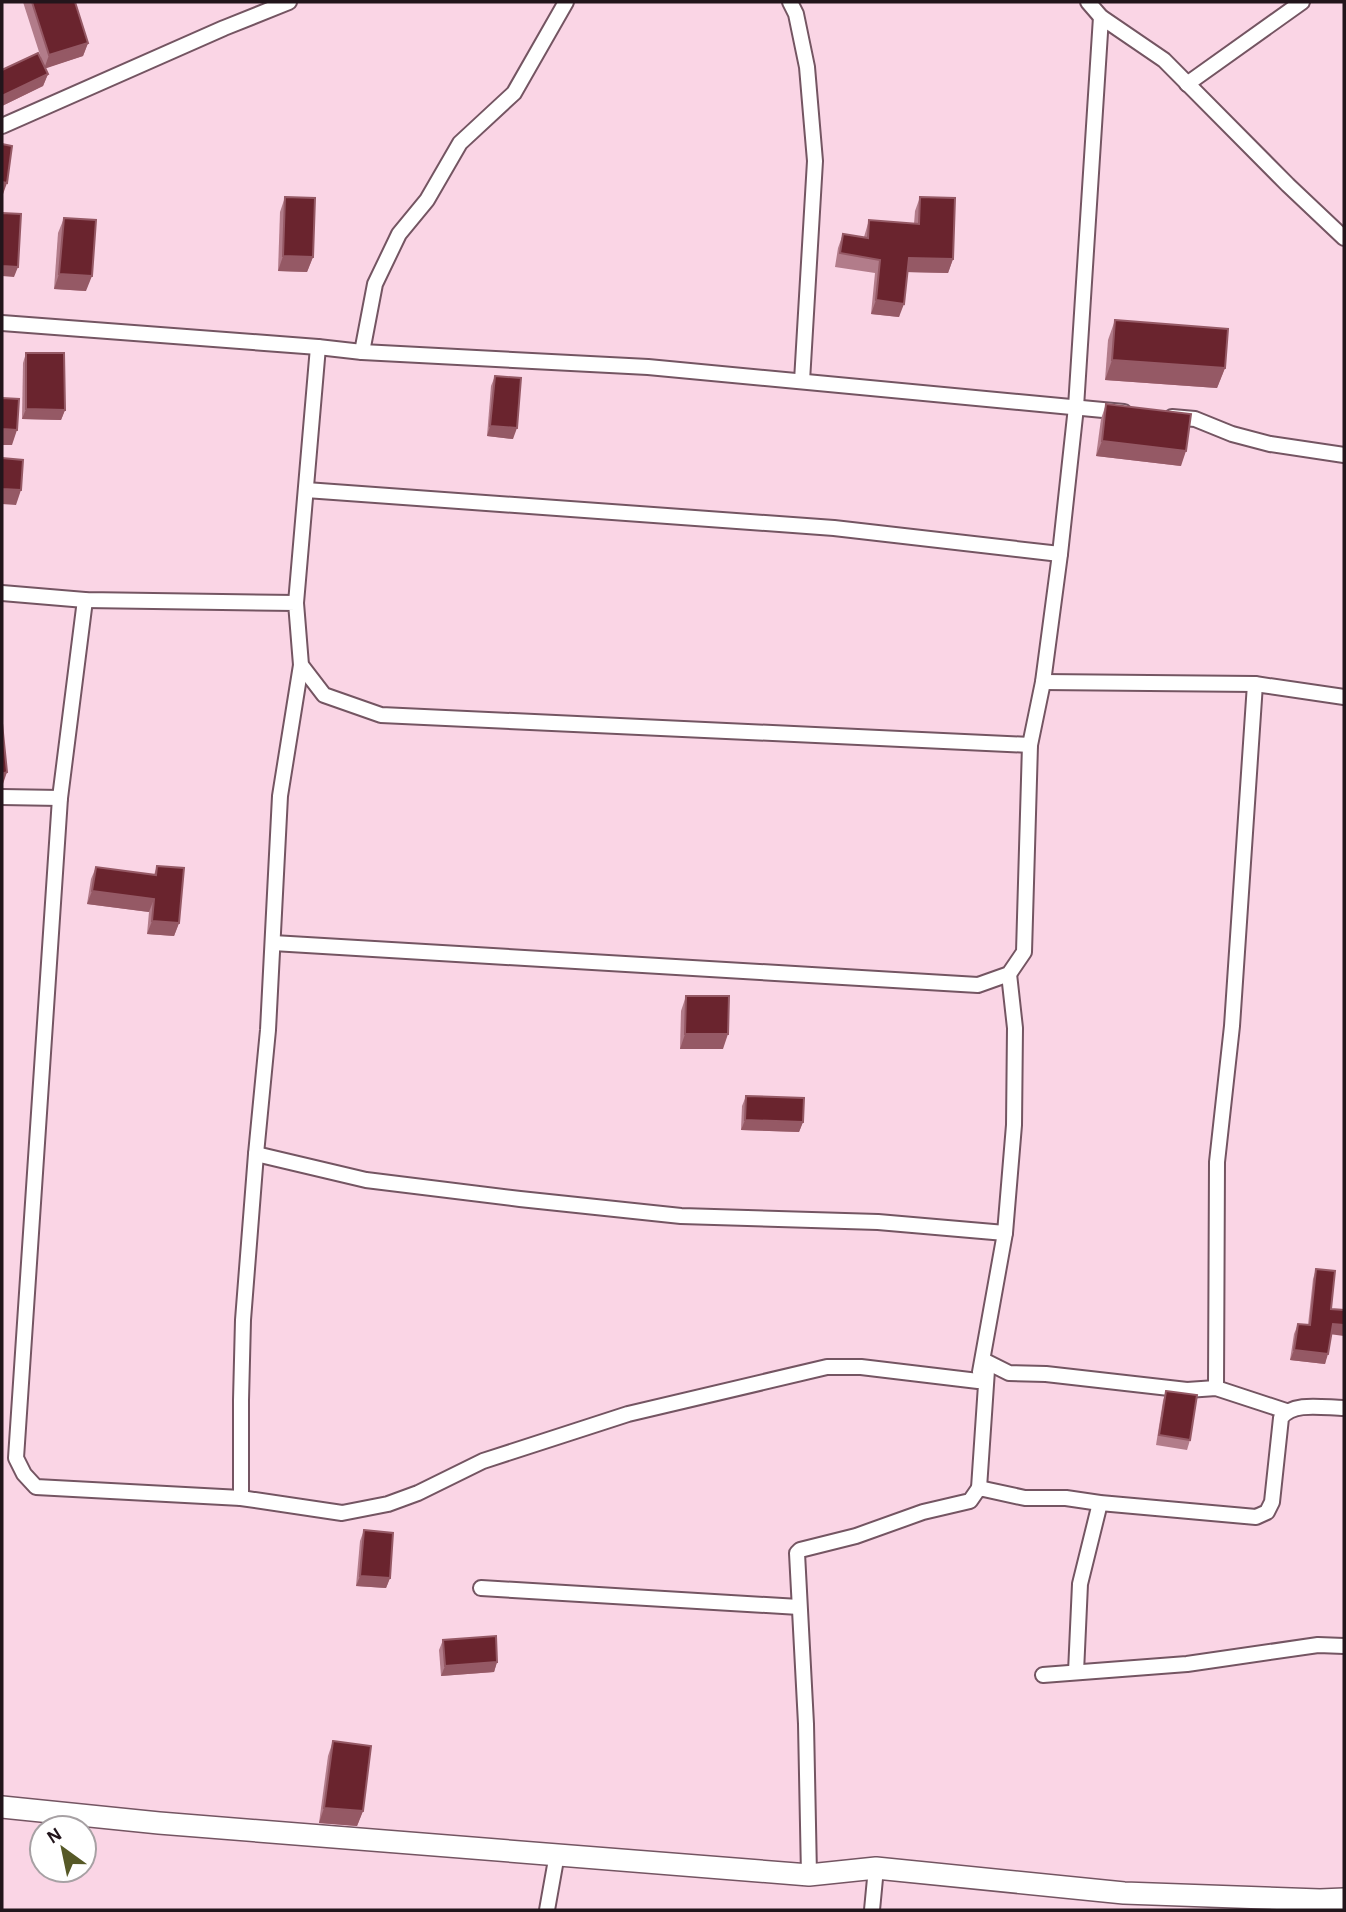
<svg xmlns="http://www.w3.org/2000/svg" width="1346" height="1912" font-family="'Alegreya Sans',sans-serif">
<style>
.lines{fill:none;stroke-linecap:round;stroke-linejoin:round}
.minor-casing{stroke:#745562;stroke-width:18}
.secondary-casing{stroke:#745562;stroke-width:24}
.minor{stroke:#fff;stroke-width:14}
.secondary{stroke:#fff;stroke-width:21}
.wall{fill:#b27c8a}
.shaded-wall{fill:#955965}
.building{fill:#6a242e;stroke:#955965;stroke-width:2}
</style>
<rect width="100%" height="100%" fill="#fad5e5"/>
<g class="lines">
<defs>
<g id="minor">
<polyline points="790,2 796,14 807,67 815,161 802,381"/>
<polyline points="1088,2 1101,17 1164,60 1288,185 1344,238"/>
<polyline points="1187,84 1302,2"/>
<polyline points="2,126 224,28 289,2"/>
<polyline points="2,323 318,347 362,352 648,367 1124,412"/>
<polyline points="362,352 375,284 399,234 427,200 460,143 514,93 566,2"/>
<polyline points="1172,417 1195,419 1232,434 1270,444 1344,455"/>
<polyline points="306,490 834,528 1060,554"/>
<polyline points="2,593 85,600 296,603 301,665 324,695 381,715 1030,745"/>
<polyline points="85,600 60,798 16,1458 24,1474 36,1487 241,1498 342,1513 388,1504 418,1493 483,1461 628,1414 827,1367 861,1367 978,1381 987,1362 1009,1373 1046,1374 1187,1390 1216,1388 1286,1411"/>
<polyline points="296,603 318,347"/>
<polyline points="1043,682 1255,684 1344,697"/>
<polyline points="2,797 60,798"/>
<polyline points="273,943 978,985 1009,974 1024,952 1030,745 1043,682 1060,554 1076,407 1101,17"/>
<polyline points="256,1154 366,1180 520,1199 681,1216 878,1222 1005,1233"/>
<polyline points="980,1372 1005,1233 1014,1125 1015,1028 1009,974"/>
<polyline points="1216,1388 1217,1162 1232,1026 1255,684"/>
<polyline points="979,1488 987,1370"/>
<polyline points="241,1498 241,1400 243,1320 256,1154 268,1030 280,796 301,665"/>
<polyline points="481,1588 799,1607"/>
<polyline points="1076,1672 1080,1584 1100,1503"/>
<polyline points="1043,1675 1187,1664 1318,1645 1344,1646"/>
<path d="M809,1875L806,1724L797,1553L800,1550L856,1536L923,1512L970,1501L979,1488L1025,1498H1066L1100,1503L1256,1517L1267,1512L1272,1502L1281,1418C1293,1401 1325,1408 1344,1408"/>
<polyline points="547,1910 557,1854"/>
<polyline points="872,1910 876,1868"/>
</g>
<polyline id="secondary" points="2,1807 159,1823 809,1875 876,1868 1124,1893 1320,1900 1344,1899"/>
</defs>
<use href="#minor" class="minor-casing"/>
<use href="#secondary" class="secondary-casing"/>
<use href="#minor" class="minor"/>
<use href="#secondary" class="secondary"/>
</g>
<g class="wall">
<polygon points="23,2 75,2 88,43 83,56 45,68 48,74 43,86 2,106 2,70 41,58"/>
<polygon points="285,197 313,257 307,272 278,271 280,212"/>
<polygon points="920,197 953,259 948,273 908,272 899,317 871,314 875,273 835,267 838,248 843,234 864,237 869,220 914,224 915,211"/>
<polygon points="64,218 86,291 54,289 58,233"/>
<polygon points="1115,320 1225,368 1217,388 1105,380 1108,340"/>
<polygon points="26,353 65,410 61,420 22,419 23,363"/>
<polygon points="495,376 513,439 487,436 491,386"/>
<polygon points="1106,404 1181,466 1096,456 1101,419"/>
<polygon points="157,866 179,923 174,936 147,934 149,912 87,904 91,879 96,867 154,875"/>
<polygon points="686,996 723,1049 680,1049 681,1011"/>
<polygon points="746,1096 803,1122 799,1132 741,1130 742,1106"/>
<polygon points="1316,1269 1331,1309 1331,1334 1325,1364 1290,1360 1294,1334 1298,1324 1308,1325 1313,1279"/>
<polygon points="1166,1391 1190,1440 1187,1450 1156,1445 1163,1401"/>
<polygon points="364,1530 390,1578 386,1588 356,1586 360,1541"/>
<polygon points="443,1640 497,1662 494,1672 441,1676 439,1650"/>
<polygon points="333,1741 363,1811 357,1826 319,1823 328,1756"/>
</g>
<g class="shaded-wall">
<polygon points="88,43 83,56 44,69 49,55"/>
<polygon points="48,74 43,86 2,106 2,96"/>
<polygon points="2,182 7,183 2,197"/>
<polygon points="283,256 313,257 307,272 278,271"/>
<polygon points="909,258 953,259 948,273 904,272"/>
<polygon points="2,266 18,267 14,277 2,276"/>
<polygon points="59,274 92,276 86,291 54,289"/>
<polygon points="876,300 904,304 899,317 871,314"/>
<polygon points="1112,360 1225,368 1217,388 1105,380"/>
<polygon points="26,409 65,410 61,420 22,419"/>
<polygon points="490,426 517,428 513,439 487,436"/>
<polygon points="2,429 17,430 12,445 2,445"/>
<polygon points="1102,441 1186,451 1181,466 1096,456"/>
<polygon points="2,489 21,490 16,505 2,504"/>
<polygon points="7,772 2,787 2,774"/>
<polygon points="92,891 154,899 149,912 87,904"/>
<polygon points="152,921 179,923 174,936 147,934"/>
<polygon points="685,1034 728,1034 723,1049 680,1049"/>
<polygon points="745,1120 803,1122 799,1132 741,1130"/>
<polygon points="1333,1324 1344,1325 1344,1336 1329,1334"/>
<polygon points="1294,1350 1328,1354 1325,1364 1290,1360"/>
<polygon points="360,1576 390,1578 386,1588 356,1586"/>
<polygon points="497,1662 494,1672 441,1676 445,1666"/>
<polygon points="324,1808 363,1811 357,1826 319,1823"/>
</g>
<g class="building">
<polygon points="32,2 75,2 88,43 49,55"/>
<polygon points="38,53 48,74 2,96 2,70"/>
<polygon points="2,144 12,146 7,183 2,182"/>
<polygon points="285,197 315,198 313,257 283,256"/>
<polygon points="920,197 955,198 953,259 909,258 904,304 876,300 880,260 840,253 843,234 868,238 869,220 919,224"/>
<polygon points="2,213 21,214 18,267 2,266"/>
<polygon points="64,218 96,220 92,276 59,274"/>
<polygon points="1115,320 1228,329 1225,368 1112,360"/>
<polygon points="26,353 64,353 65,410 26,409"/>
<polygon points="495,376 521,378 517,428 490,426"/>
<polygon points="2,398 19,399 17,430 2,429"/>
<polygon points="1106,404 1191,414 1186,451 1102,441"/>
<polygon points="2,458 23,460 21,490 2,489"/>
<polygon points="2,723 7,772 2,774"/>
<polygon points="157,866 184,868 179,923 152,921 154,899 92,891 96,867 156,875"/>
<polygon points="686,996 729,996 728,1034 685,1034"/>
<polygon points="746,1096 804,1098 803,1122 745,1120"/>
<polygon points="1316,1269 1335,1271 1331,1309 1344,1310 1344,1325 1333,1324 1328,1354 1294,1350 1298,1324 1310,1325"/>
<polygon points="1166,1391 1197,1395 1190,1440 1159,1435"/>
<polygon points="364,1530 393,1533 390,1578 360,1576"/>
<polygon points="496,1636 497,1662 445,1666 443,1640"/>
<polygon points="333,1741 371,1746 363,1811 324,1808"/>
</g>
<rect width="1346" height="1912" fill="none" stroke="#22151b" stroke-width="7"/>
<g transform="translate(63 1849) rotate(327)"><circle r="33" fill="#ffffff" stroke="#a7a1a4" stroke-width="2"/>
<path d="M0-5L12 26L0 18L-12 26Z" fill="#565927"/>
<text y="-10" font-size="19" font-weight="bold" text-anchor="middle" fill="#22151b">N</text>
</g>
</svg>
